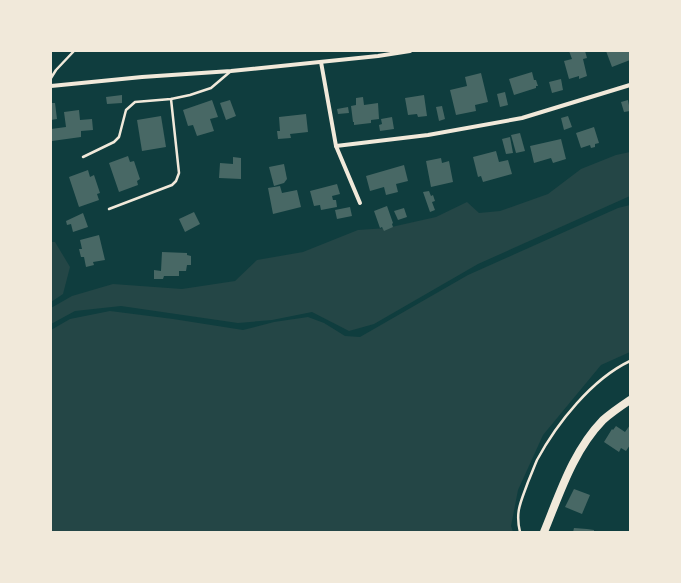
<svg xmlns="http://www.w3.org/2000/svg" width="681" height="583" viewBox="0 0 681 583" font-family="'Noto Serif',serif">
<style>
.green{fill:#244646}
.building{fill:#486865}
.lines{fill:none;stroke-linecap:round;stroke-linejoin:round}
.path{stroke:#f1e9da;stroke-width:2.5}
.service{stroke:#f1e9da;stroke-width:2.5}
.minor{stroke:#f1e9da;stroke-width:4}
.secondary{stroke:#f1e9da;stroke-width:8}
</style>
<rect width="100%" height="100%" fill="#0f3d3e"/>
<!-- green -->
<g class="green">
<polygon points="630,152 630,196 478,264 374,324 349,331 312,312 272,320 238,323 121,306 75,311 51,324 51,308 72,296 113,284 182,289 235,281 257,260 303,252 358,230 387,228 436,217 467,202 479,213 500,211 548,194 581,169 616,155"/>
<polygon points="630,205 630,352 601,365 543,435 518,490 511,526 513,532 51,532 51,330 70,319 110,311 173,319 243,330 274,322 308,317 324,323 345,336 360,337 468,275 618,208"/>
<polygon points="51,242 55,242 70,267 63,294 51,302"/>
</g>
<!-- building -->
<g class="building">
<polygon points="569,51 585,51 587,58 583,59 587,76 579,79 579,76 569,79 564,61 572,59"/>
<polygon points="606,51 630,51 630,60 612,67"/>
<polygon points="532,72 534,80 536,80 538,86 536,86 536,88 514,95 509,79"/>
<polygon points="481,73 488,102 475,105 476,111 456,115 450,90 467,86 465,77"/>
<polygon points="561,79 563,90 552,93 549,82"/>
<polygon points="505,92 508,105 500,107 497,94"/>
<polygon points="122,95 122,103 107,104 106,97"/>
<polygon points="424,95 427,116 418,117 417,114 408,115 405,98"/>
<polygon points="363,97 364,105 378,103 379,119 371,120 371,123 354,125 354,122 353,122 351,106 356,105 356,98"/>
<polygon points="212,100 218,117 210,119 214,131 197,136 193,125 188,126 183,110"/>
<polygon points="230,100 236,116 226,120 220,103"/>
<polygon points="628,100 630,111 624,112 621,102"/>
<polygon points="51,103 55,103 57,119 51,120"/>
<polygon points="442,106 445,119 439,121 436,107"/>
<polygon points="348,107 349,113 338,114 337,109"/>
<polygon points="79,110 80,120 92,119 93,130 81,131 81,137 52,141 51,129 66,127 64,112"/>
<polygon points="306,114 308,132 290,134 291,138 278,139 277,131 280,131 279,117"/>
<polygon points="161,116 166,147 142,151 137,120"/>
<polygon points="568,116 572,127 564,130 561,118"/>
<polygon points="392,117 394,129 380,131 379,125 382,124 381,119"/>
<polygon points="594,127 599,143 595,144 595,147 591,148 590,145 581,148 576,133"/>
<polygon points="520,133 525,151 516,153 511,135"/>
<polygon points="510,137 513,153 506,154 502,139"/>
<polygon points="561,139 566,159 553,163 551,158 534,163 530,146"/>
<polygon points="496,151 499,162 508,160 512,174 483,182 481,176 478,177 473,157"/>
<polygon points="128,156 130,162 134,161 140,179 137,181 138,185 119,192 109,163"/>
<polygon points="233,157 241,158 241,179 219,178 220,163 233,164"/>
<polygon points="441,158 442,163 449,161 453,182 431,187 426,161"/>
<polygon points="284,164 287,179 284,183 274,186 269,167"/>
<polygon points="404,165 408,181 396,184 398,192 386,195 384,187 370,191 366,176"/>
<polygon points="88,170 90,177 94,175 100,193 97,194 99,200 79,207 69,177"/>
<polygon points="337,184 340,194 332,196 333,200 336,200 337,207 321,210 320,205 314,206 310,191"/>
<polygon points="280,186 282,193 297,190 301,207 273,214 268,188"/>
<polygon points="429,191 431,196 433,195 435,201 432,202 435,210 430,212 423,192"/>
<polygon points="387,206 393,223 392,224 393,227 384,231 382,227 380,228 374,211"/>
<polygon points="350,207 352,216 337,219 335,210"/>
<polygon points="404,208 407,217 398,220 394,211"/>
<polygon points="194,212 200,224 185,232 179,219"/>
<polygon points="83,213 88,227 73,232 71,224 67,225 66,221"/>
<polygon points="99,235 105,260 93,262 94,265 86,267 84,257 81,257 79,249 82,249 80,240"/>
<polygon points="162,252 187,253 187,255 191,256 191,265 187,265 186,271 179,271 179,276 164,276 163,279 154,279 154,270 161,271"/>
<polygon points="630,425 630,445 626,451 621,448 619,452 604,442 612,429 613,430 616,426 625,432"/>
<polygon points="574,489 590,495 582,514 565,507"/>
<polygon points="574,528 587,529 594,530 594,532 573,532"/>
</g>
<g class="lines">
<!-- path -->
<path class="path" d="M520,532c-5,-21 1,-30 8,-50 3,-7 6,-15 9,-22 20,-37 55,-81 93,-99"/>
<!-- service -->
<g class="service">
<polyline points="51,78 56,70 74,51"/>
<polyline points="83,157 114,142 119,137 126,110 135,102 171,99 190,95 211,88 231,71"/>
<polyline points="109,209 172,185 176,181 179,173 171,99"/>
</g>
<!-- minor -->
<g class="minor">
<polyline points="321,62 336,146 360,203"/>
<polyline points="51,86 142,77 231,71 378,56 410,51"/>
<polyline points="336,146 428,135 522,118 630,85"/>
</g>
<!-- secondary -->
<path class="secondary" d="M544,532c16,-39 29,-81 59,-112 8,-7 18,-14 27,-20"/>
</g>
<!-- border -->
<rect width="681" height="583" fill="none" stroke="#f1e9da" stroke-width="104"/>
</svg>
